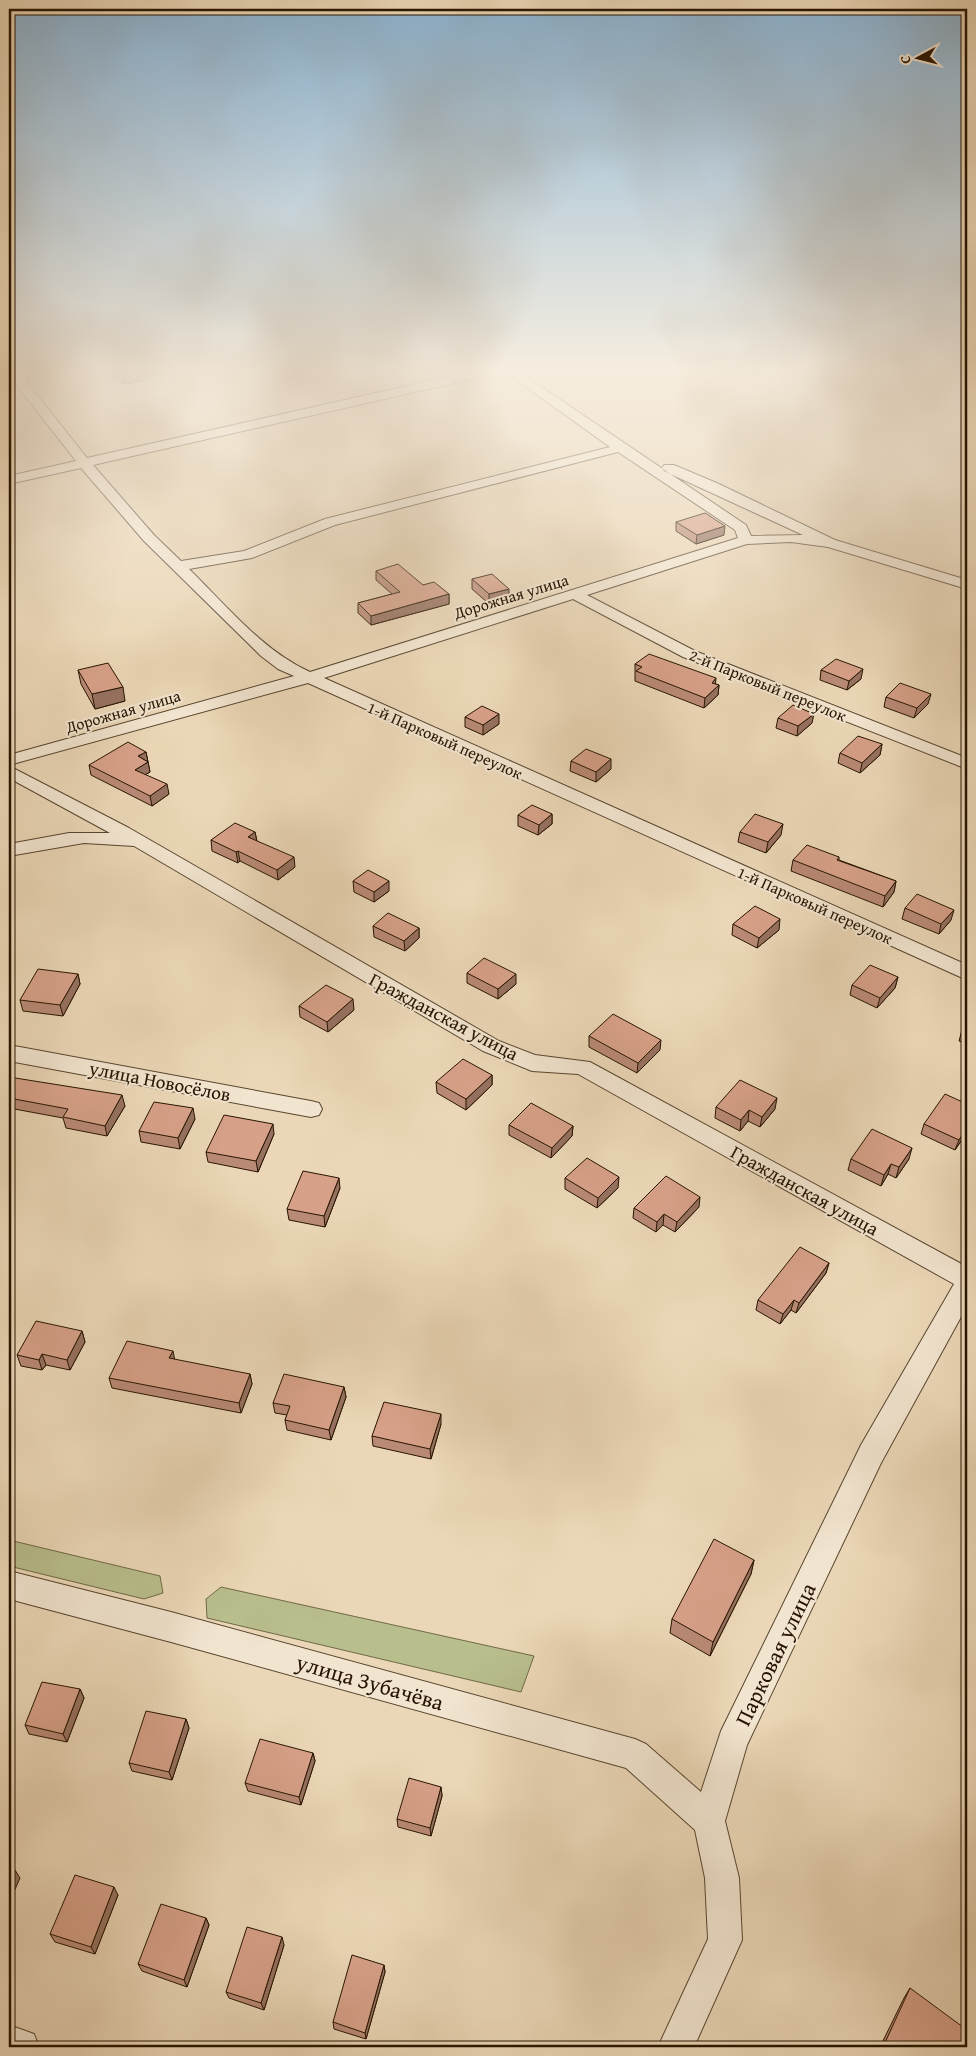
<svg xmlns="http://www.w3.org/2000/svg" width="976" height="2056" viewBox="0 0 976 2056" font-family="'Gentium Book Plus',serif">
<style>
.green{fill:#b9be8d;stroke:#706946}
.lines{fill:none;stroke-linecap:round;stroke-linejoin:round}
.minor-casing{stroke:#58452e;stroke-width:2}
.minor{fill:#f2e5d0;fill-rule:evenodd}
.wall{fill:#b98a76;stroke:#271400}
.shaded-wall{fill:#967160;stroke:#271400}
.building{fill:#d7a189;stroke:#271400}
.labels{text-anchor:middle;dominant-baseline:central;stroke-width:4;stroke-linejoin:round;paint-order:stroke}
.far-street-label{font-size:16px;fill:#271400;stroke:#f2e5d0}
.street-label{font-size:19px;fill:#271400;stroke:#f2e5d0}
.near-street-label{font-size:22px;fill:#271400;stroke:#f2e5d0}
</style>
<rect width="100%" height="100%" fill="#ebd7b7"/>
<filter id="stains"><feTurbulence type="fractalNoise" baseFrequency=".004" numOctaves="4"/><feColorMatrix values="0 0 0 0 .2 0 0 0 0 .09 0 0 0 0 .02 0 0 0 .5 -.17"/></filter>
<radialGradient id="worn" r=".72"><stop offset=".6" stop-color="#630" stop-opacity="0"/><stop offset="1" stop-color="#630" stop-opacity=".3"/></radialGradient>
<!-- green -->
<g class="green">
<polygon points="9,1540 160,1576 163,1593 144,1599 9,1566"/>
<polygon points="221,1587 534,1656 521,1692 207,1618 206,1599"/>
</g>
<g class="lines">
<defs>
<g id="minor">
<path d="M9,374h33l-17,6 62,78 373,-84h23l-6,4 -384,87 61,70 27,26 63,-10 81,-32 285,-72 -102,-73h14l224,151 5,11 52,-1 -139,-64 -2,-3 2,-3h10l45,19 116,56 132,40v9l-139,-42 -37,-5 -44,2 -160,51 108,56 272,107v11l-284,-112 -110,-58 -249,79 643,287v15l-659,-297 -299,82v-10l285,-79 -16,-7 -17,-13 -117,-115 -63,-73 -72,16v-8l67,-15 -62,-79 -5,2zM618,452l117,78 3,8 -428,134c-48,-22 -84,-67 -121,-103l63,-11 83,-33z"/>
<polygon points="9,766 129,828 499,1041 535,1055 590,1062 967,1267 967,1306 881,1463 747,1745 725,1821 739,1878 742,1940 694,2047 658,2047 708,1939 705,1878 695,1830 626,1768 171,1642 9,1599 9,1571 171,1612 635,1739 646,1744 701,1792 721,1731 861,1445 954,1284 578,1074 532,1071 483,1051 134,846 84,843 9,856 9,844 69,833 110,833 9,778"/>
<polygon points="9,1045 311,1101 319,1103 322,1109 319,1115 311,1117 9,1061"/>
<polygon points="9,2025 34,2034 39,2047 9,2047"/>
</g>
</defs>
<!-- minor casing -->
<use href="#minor" class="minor-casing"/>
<!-- minor -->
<use href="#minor" class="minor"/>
</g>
<!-- wall -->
<g class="wall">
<polygon points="111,374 145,374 146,380 124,384"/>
<polygon points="676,522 724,535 696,544 676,531"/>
<polygon points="376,571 423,585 449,594 449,604 371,625 358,613 358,603 392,594 376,580"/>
<polygon points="472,579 509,598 489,604 472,589"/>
<polygon points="635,664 719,685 718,695 704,708 635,681"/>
<polygon points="78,670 125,701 95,709 81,684"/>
<polygon points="821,670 861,679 847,690 820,680"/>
<polygon points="886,697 928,704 914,718 884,707"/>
<polygon points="465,717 499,724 483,735 465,727"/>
<polygon points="778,718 812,723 797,736 776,728"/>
<polygon points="882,744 880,755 860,773 838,763 840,753"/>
<polygon points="146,752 150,772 145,775 169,794 152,806 91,775 89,765"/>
<polygon points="571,761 611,769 596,782 570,771"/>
<polygon points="552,814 552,824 538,835 518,826 518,815"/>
<polygon points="255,832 257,841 295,867 278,880 240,861 238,863 212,851 211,840"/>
<polygon points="740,832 781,835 766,853 738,842"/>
<polygon points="839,857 839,860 896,881 894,892 883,907 791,871 793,860"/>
<polygon points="353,881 389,891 374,902 354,892"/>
<polygon points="905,908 951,920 939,934 902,919"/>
<polygon points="733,924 779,930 757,948 732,935"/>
<polygon points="373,926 419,928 419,938 405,951 374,937"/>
<polygon points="467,973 516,984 498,999 467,983"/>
<polygon points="78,974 80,984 63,1016 23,1011 20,1000"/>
<polygon points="898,977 895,988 877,1008 850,995 852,985"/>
<polygon points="299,1006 354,1010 328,1032 300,1017"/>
<polygon points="967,1023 967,1044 959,1041 962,1030"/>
<polygon points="589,1036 660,1050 637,1073 589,1047"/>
<polygon points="492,1075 492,1085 466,1110 437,1093 436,1082"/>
<polygon points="9,1077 125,1106 107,1136 66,1128 63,1118 9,1108"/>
<polygon points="967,1104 967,1132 955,1150 921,1134 924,1124"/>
<polygon points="716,1107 775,1109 760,1127 748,1121 740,1131 715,1118"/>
<polygon points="195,1119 180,1149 141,1142 139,1131"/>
<polygon points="509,1125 573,1126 572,1136 551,1158 509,1135"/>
<polygon points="274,1134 258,1172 208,1162 206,1152"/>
<polygon points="851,1159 909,1159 896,1178 888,1174 881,1186 848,1170"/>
<polygon points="565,1178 618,1188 597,1208 565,1189"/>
<polygon points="340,1188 325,1227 289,1220 287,1209"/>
<polygon points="699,1207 675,1232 663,1225 656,1232 633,1218 634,1208"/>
<polygon points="829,1263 826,1273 796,1313 791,1310 780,1324 756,1310 758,1300"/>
<polygon points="82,1331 85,1342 70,1370 46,1365 42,1370 21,1366 17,1355"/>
<polygon points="250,1374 252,1384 241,1413 112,1388 109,1378"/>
<polygon points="344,1387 346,1397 331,1440 287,1430 285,1420 287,1415 275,1413 273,1403"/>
<polygon points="441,1424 431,1459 373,1446 372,1436"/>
<polygon points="754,1560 751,1574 710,1656 670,1633 672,1619"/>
<polygon points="80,1689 84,1698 67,1742 29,1734 25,1725"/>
<polygon points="186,1719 189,1728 172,1780 132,1771 129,1763"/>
<polygon points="313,1753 315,1761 301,1805 248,1791 245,1783"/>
<polygon points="441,1787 442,1796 431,1836 398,1827 397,1819"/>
<polygon points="118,1895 95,1954 55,1942 50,1934"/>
<polygon points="206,1918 209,1925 187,1987 142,1971 138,1964"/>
<polygon points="284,1945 264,2010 229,1998 226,1992"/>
<polygon points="384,1965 385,1972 366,2039 334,2029 333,2022"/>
<polygon points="910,1988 967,2047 880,2047 904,1998"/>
</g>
<!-- shaded-wall -->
<g class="shaded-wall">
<polygon points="139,374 145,374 146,380 124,384 123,377"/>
<polygon points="725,526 724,535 696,544 697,535"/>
<polygon points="509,589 509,598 489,604 489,594"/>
<polygon points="449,594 449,604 371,625 371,616"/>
<polygon points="863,669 861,679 847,690 849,681"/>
<polygon points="716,678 715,688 712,683"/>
<polygon points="719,685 718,695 704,708 705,698"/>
<polygon points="123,687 125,701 95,709 92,694"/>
<polygon points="931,694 928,704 914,718 917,708"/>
<polygon points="499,714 499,724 483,735 483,725"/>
<polygon points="814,714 812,723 797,736 798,726"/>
<polygon points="882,744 880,755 860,773 862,763"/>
<polygon points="146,752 148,762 138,756"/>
<polygon points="611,759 611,769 596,782 596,772"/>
<polygon points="148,762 150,772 136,780 135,770"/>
<polygon points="167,784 169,794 152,806 150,796"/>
<polygon points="552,814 552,824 538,835 539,825"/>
<polygon points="783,824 781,835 766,853 768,842"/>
<polygon points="255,832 257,842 248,837"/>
<polygon points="238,851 240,861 238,863 236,852"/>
<polygon points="294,857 295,867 278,880 277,870"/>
<polygon points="389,881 389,891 374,902 374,892"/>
<polygon points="896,881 894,892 883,907 885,896"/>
<polygon points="954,910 951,920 939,934 941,924"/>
<polygon points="780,919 779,930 757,948 759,938"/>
<polygon points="419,928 419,938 405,951 404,941"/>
<polygon points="78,974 80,984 63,1016 60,1005"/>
<polygon points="516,974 516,984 498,999 498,989"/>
<polygon points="898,977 895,988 877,1008 880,998"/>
<polygon points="353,999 354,1010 328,1032 327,1022"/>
<polygon points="661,1040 660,1050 637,1073 638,1063"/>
<polygon points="492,1075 492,1085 466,1110 466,1099"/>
<polygon points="122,1095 125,1106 107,1136 105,1126"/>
<polygon points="777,1098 775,1109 760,1127 762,1117"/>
<polygon points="193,1108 195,1119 180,1149 178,1138"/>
<polygon points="749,1110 748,1121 740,1131 741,1120"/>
<polygon points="273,1124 274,1134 258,1172 256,1161"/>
<polygon points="573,1126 572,1136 551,1158 552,1148"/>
<polygon points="967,1127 967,1132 955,1150 959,1140"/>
<polygon points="912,1148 909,1159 896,1178 899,1167"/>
<polygon points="891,1164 888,1174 881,1186 884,1175"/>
<polygon points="619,1177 618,1188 597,1208 598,1198"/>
<polygon points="339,1178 340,1188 325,1227 324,1216"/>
<polygon points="700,1197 699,1207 675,1232 677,1222"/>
<polygon points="664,1214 663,1225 656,1232 657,1222"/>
<polygon points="829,1263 826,1273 796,1313 799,1303"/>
<polygon points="794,1300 791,1310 780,1324 783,1314"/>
<polygon points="82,1331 85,1342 70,1370 67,1360"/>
<polygon points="173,1351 175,1361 169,1358"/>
<polygon points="42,1354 46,1365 42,1370 39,1360"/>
<polygon points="250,1374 252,1384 241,1413 239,1403"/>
<polygon points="344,1387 346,1397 331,1440 329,1430"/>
<polygon points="441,1414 441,1424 431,1459 430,1449"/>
<polygon points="754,1560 751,1574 710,1656 713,1642"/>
<polygon points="80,1689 84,1698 67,1742 63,1734"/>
<polygon points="186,1719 189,1728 172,1780 169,1772"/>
<polygon points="313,1753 315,1761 301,1805 299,1797"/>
<polygon points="441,1787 442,1796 431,1836 430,1828"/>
<polygon points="15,1870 20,1878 9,1903 9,1884"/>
<polygon points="114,1887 118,1895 95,1954 91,1947"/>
<polygon points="206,1918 209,1925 187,1987 184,1980"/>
<polygon points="282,1937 284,1945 264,2010 261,2003"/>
<polygon points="384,1965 385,1972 366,2039 365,2033"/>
</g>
<!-- building -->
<g class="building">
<polygon points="119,374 139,374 123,377"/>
<polygon points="705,513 725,526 697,535 676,522"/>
<polygon points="398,564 423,585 434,582 449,594 371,616 358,603 400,592 376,571"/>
<polygon points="492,574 509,589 489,594 472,579"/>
<polygon points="649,654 716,678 712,683 719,685 705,698 636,671 642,667 635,664"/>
<polygon points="836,659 863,669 849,681 821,670"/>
<polygon points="108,663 123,687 92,694 78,670"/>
<polygon points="900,683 931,694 917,708 886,697"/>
<polygon points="793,705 814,714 798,726 778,718"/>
<polygon points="482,706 499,714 483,725 465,717"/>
<polygon points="858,736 882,744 862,763 840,753"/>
<polygon points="128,742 146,752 138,756 148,762 135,770 167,784 150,796 89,765"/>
<polygon points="586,749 611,759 596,772 571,761"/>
<polygon points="532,805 552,814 539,825 518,815"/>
<polygon points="755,814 783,824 768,842 740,832"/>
<polygon points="235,823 255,832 248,837 294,857 277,870 238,851 236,852 211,840"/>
<polygon points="807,845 839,857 837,860 896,881 885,896 793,860"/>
<polygon points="368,870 389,881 374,892 353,881"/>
<polygon points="917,894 954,910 941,924 905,908"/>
<polygon points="755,906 780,919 759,938 733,924"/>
<polygon points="388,913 419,928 404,941 373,926"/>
<polygon points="484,958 516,974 498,989 467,973"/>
<polygon points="870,965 898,977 880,998 852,985"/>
<polygon points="38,969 78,974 60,1005 20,1000"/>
<polygon points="326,985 353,999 327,1022 299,1006"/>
<polygon points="613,1014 661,1040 638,1063 589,1036"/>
<polygon points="967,1023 967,1032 962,1030"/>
<polygon points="463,1059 492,1075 466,1099 436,1082"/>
<polygon points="9,1077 122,1095 105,1126 63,1117 68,1109 9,1098"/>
<polygon points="740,1080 777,1098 762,1117 749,1110 741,1120 716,1107"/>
<polygon points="945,1094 967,1104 967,1127 959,1140 924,1124"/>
<polygon points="154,1102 193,1108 178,1138 139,1131"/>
<polygon points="531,1103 573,1126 552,1148 509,1125"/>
<polygon points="224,1115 273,1124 256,1161 206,1152"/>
<polygon points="872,1129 912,1148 899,1167 891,1164 884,1175 851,1159"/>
<polygon points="587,1158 619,1177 598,1198 565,1178"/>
<polygon points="303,1171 339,1178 324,1216 287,1209"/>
<polygon points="666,1176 700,1197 677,1222 664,1214 657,1222 634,1208"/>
<polygon points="800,1247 829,1263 799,1303 794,1300 783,1314 758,1300"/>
<polygon points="36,1321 82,1331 67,1360 42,1354 39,1360 17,1355"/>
<polygon points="127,1341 173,1351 169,1358 250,1374 239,1403 109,1378"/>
<polygon points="284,1374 344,1387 329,1430 285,1420 290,1406 273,1403"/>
<polygon points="384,1402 441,1414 430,1449 372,1436"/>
<polygon points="714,1539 754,1560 713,1642 672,1619"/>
<polygon points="42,1682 80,1689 63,1734 25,1725"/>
<polygon points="146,1711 186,1719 169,1772 129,1763"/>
<polygon points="260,1739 313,1753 299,1797 245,1783"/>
<polygon points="409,1778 441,1787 430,1828 397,1819"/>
<polygon points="9,1868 15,1870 9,1884"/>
<polygon points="75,1875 114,1887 91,1947 50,1934"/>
<polygon points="161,1904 206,1918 184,1980 138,1964"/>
<polygon points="247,1927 282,1937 261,2003 226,1992"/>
<polygon points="352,1955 384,1965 365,2033 333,2022"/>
<polygon points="910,1988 967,2030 967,2047 883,2047"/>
</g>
<!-- sky -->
<linearGradient id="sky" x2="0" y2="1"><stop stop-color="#8bb5d6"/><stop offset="0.56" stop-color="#f6eddf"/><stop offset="1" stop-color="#f6eddf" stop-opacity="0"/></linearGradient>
<rect width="976" height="662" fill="url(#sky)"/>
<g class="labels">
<!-- far-street labels -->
<g class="far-street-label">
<text transform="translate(511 596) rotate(-17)">Дорожная улица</text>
<text transform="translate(768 685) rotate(22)">2-й Парковый переулок</text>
<text transform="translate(123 711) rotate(-16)">Дорожная улица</text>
<text transform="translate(445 740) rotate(24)">1-й Парковый переулок</text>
<text transform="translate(815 905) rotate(24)">1-й Парковый переулок</text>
</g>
<!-- street labels -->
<g class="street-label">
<text transform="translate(444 1016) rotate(28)">Гражданская улица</text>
<text transform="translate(160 1081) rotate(11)">улица Новосёлов</text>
<text transform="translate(805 1190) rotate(29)">Гражданская улица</text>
</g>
<!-- near-street labels -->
<g class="near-street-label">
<text transform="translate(775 1654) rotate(-64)">Парковая улица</text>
<text transform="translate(370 1682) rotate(16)">улица Зубачёва</text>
</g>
</g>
<!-- margin -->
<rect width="976" height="2056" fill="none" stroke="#ebd7b7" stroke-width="30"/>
<rect x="10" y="10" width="956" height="2036" fill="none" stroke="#271400" stroke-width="2.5"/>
<rect x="15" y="15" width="946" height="2026" fill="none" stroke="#271400"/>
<!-- north arrow -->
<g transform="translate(918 58) rotate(263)" stroke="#f2e5d0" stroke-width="4" paint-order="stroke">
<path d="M0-4L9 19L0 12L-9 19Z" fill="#271400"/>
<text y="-8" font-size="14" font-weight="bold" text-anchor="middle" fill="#271400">С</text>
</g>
<rect width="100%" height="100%" filter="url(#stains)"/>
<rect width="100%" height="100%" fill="url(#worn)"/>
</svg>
